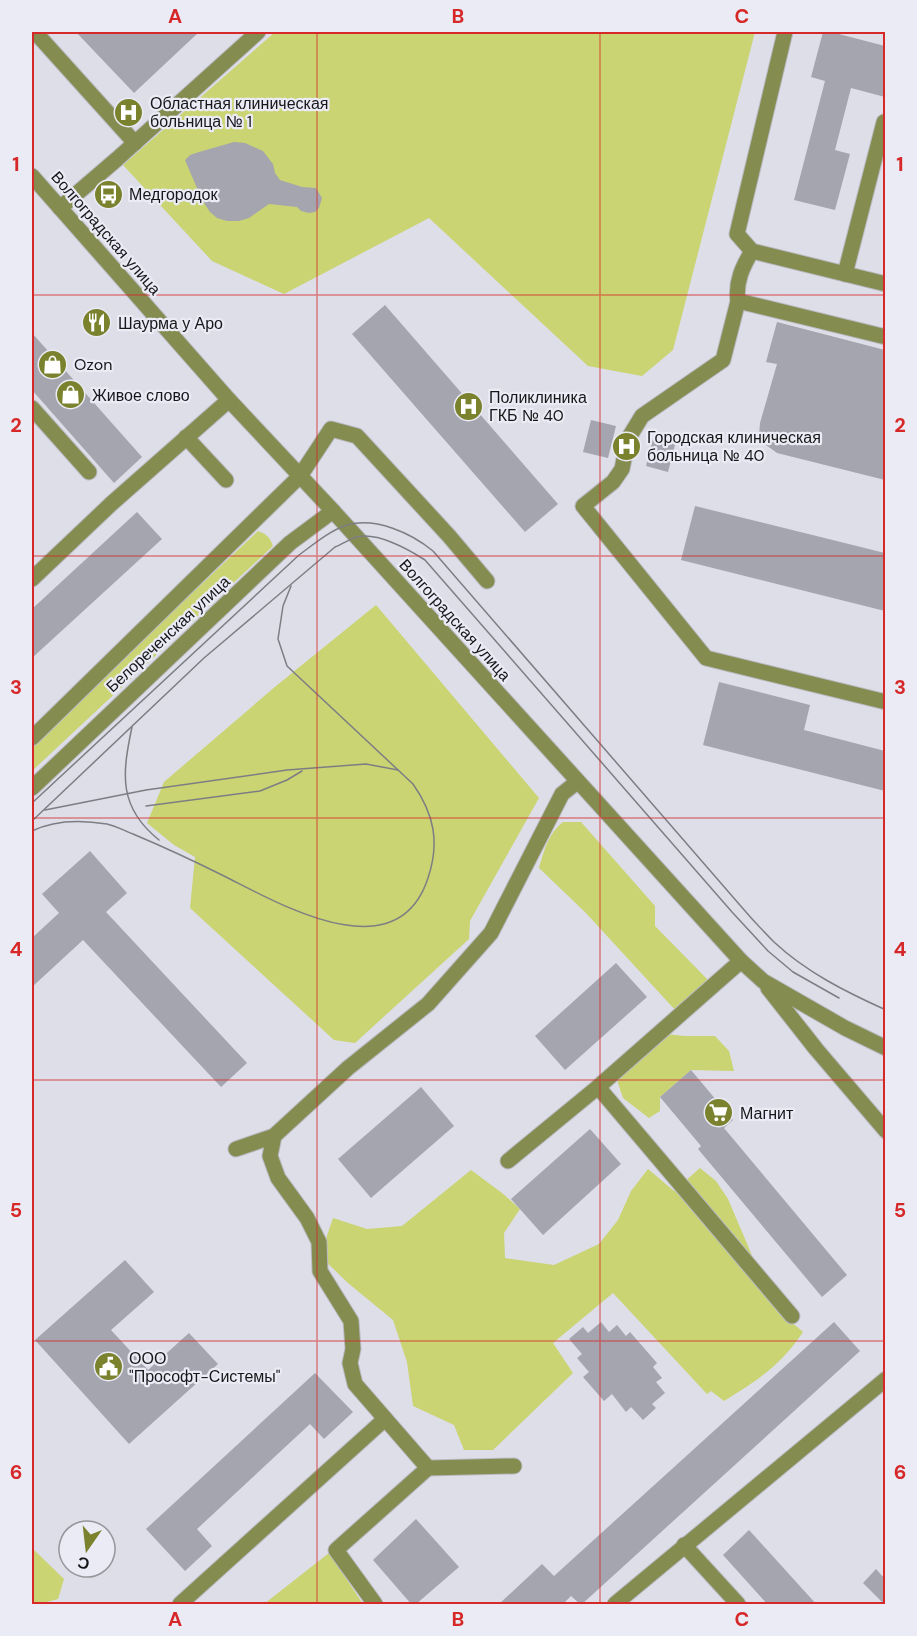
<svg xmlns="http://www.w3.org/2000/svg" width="917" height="1636" viewBox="0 0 917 1636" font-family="'DM Sans',sans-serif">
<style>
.green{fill:#cad472}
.building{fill:#a4a5ae}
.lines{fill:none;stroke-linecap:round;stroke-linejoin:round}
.minor-casing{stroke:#b9bac2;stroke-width:17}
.minor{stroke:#858c4f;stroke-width:15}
.tram{stroke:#7d7e84;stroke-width:1.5}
.grid{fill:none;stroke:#d62828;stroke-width:1.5;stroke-opacity:0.55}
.labels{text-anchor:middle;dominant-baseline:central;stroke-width:4.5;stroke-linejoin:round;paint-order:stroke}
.poi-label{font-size:16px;fill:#17171a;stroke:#eaebf5;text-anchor:start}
.street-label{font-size:16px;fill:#17171a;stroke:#eaebf5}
.neatline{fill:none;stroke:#d62828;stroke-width:2}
.grid-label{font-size:20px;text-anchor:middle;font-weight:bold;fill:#d62828}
</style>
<rect width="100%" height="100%" fill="#dddee7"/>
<!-- green -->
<g class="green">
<polygon points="275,32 755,32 673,350 642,376 588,366 429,218 284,294 212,261 123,165"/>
<path d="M258,531c8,3 12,6 15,15l-241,225v-28z"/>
<polygon points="376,605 539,798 470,921 469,939 355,1043 334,1040 190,908 195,857 174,845 147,823 164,782 276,686"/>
<path d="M563,822h18l74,84v20l53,54 -31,32 -92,-100 -46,-44c5,-17 9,-34 24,-46z"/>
<polygon points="666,1034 685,1036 715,1036 729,1051 734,1071 691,1070 660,1097 660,1111 649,1118 623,1098 617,1080"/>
<path d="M700,1168l16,13 12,18 46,108 29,25c-23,34 -45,48 -79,69l-13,-10 -4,3 -94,-101 -60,50 20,30 -80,77h-29l-10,-25 -41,-19 -6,-44 -14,-42 -45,-37 -28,-27 13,-38 34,11 35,-3 69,-56 31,23 18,16 -16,24 1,25 49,7 45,-21 19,-24 13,-29 17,-22 26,22z"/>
<polygon points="32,1548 64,1579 58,1599 40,1604 32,1603"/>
<polygon points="329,1553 363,1604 264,1604"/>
</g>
<!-- building -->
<g class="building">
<polygon points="76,32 199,32 134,93"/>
<polygon points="823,32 831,32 885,46 885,97 851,88 835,150 850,154 835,210 794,200 825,81 811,77"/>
<polygon points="234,142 245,143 263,151 273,164 275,173 280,180 302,187 316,188 322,198 319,208 315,212 309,213 301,211 297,207 269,204 249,218 239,221 227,221 217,218 210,212 202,200 185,160 190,155 199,152"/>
<polygon points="385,305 558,504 525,532 352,334"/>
<polygon points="777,322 885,350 885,480 777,453 766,445 759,435 760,423 777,364 766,362"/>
<polygon points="32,333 142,457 114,483 32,390"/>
<polygon points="591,420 616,426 608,458 583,452"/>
<polygon points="654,435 676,441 668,472 646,466"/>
<polygon points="695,506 885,553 885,611 681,560"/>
<polygon points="137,512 162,539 32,658 32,609"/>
<polygon points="719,682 810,705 804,730 885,751 885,791 703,745"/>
<polygon points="90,851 127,893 106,912 247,1063 221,1087 83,940 32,987 32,938 59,913 42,894"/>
<polygon points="616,963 647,997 565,1070 535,1036"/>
<polygon points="691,1070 733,1120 724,1128 847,1275 822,1297 698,1149 701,1146 660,1097"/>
<polygon points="421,1087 454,1126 371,1198 338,1159"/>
<polygon points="590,1129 621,1164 543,1235 511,1199"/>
<polygon points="125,1260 154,1292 111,1330 148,1370 189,1333 218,1364 129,1444 35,1340"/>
<polygon points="601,1322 609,1332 617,1325 626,1336 630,1332 657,1363 653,1367 662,1378 656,1382 665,1393 652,1404 656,1408 643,1420 631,1407 626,1412 612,1394 604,1401 583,1377 589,1372 577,1358 582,1354 569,1339 583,1327 588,1333"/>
<polygon points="834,1322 860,1351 581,1605 571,1596 562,1605 498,1605 542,1564 554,1576"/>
<polygon points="315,1373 353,1412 324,1439 310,1424 197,1529 212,1546 185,1571 146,1529"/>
<polygon points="416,1519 459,1567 415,1605 412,1605 373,1560"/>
<polygon points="749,1530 817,1605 768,1605 723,1555"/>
<polygon points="876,1569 885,1579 885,1605 863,1583"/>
</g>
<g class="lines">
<defs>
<g id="minor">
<polyline points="35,32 135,143"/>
<polyline points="785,32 737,234 752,251 886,284"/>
<polyline points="32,176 229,400 333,511 741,961 763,981 845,1028 886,1048"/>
<polyline points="60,208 117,159 258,32"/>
<path d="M752,251c-9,15 -17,31 -14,50l148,36"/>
<polyline points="845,274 884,122"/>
<polyline points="738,301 723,360 642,416 628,439 622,469 613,482 583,506 706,658 886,702"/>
<polyline points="32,408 89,472"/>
<polyline points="186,437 226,480"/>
<polyline points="32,579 111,504 229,400"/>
<polyline points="32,738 300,476 331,429 357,436 449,536 487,581"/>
<polyline points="32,788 290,543 333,511"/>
<polyline points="768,988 816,1049 886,1131"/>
<polyline points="598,1087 792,1316"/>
<polyline points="274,1136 270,1156 278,1178 307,1218 319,1242 320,1271 351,1321 353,1349 350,1363 355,1384 428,1468 336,1550 375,1604"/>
<polyline points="236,1149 274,1136 348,1068 428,1004 491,933 562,794 577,782"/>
<polyline points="508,1161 598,1087 741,961"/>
<polyline points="428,1468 514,1466"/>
<polyline points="684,1545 738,1604"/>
<polyline points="180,1604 385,1419"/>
<polyline points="615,1604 886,1379"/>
</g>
</defs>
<!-- minor casing -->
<use href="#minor" class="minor-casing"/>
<!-- minor -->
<use href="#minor" class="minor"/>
<!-- tram -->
<g class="tram">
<path d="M132,727c-10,47 -14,80 27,113"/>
<path d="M32,803l267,-248c15,-11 30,-24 48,-30 29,-8 64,8 86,26l306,353c11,13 23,26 35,38 32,30 72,50 112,68"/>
<polyline points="146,806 260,791 287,780 302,771"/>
<polyline points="45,810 146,790 287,770 366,764 398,770"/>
<path d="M32,821l172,-163 131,-111c7,-3 15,-8 22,-10 20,-5 51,12 68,23l307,352 36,39 25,21 46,26"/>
<path d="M32,831c22,-11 51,-11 75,-7 9,2 18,7 26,10 31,13 61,27 91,42 56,28 173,97 204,2 12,-36 6,-64 -15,-94l-126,-118 -9,-27 5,-33 8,-20"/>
</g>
</g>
<!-- grid -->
<path class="grid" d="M317,32v1572M600,32v1572M32,295h854M32,556h854M32,818h854M32,1080h854M32,1341h854"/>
<!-- icons -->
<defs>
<symbol id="hospital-disc" viewBox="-11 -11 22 22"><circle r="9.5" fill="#7b822e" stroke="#eaebf5"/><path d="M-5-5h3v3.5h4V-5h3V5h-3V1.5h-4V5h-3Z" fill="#fff"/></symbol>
<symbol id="bus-disc" viewBox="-11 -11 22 22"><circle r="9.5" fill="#7b822e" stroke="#eaebf5"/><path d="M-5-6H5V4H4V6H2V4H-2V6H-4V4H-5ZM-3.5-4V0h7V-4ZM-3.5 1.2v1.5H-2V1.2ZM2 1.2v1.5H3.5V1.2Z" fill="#fff"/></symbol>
<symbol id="restaurant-disc" viewBox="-11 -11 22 22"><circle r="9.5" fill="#7b822e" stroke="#eaebf5"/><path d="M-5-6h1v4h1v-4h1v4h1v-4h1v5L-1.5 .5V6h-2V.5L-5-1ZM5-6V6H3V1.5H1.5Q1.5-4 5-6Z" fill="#fff"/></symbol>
<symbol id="shop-disc" viewBox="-11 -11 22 22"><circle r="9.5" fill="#7b822e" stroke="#eaebf5"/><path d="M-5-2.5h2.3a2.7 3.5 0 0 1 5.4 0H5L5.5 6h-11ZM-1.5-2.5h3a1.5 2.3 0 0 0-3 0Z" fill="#fff"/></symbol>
<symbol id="supermarket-disc" viewBox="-11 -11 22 22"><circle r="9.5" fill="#7b822e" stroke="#eaebf5"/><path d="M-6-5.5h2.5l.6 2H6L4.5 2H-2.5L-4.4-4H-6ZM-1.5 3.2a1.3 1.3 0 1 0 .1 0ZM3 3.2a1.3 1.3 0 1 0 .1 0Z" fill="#fff"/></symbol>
<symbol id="civic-disc" viewBox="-11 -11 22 22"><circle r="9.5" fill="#7b822e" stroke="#eaebf5"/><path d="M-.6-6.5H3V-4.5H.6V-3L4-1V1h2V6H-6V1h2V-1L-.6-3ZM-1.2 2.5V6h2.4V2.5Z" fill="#fff"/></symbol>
</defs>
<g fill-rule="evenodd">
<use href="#hospital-disc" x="112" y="96" width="33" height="33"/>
<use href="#bus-disc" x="92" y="178" width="33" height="33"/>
<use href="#restaurant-disc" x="80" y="306" width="33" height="33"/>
<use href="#shop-disc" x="36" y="348" width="33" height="33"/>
<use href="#shop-disc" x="54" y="378" width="33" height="33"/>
<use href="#hospital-disc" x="452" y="390" width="33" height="33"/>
<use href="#hospital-disc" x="610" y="430" width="33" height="33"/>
<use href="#supermarket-disc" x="702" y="1096" width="33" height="33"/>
<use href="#civic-disc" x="92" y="1350" width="33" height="33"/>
</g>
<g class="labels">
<!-- poi labels -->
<g class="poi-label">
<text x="150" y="103">Областная клиническая<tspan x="150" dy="18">больница № 1</tspan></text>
<text x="129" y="194">Медгородок</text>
<text x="118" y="323">Шаурма у Аро</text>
<text x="74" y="364">Ozon</text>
<text x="92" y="395">Живое слово</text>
<text x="489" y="397">Поликлиника<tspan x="489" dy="18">ГКБ № 40</tspan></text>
<text x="647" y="437">Городская клиническая<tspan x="647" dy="18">больница № 40</tspan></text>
<text x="740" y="1113">Магнит</text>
<text x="129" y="1358">ООО<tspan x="129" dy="18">"Прософт-Системы"</tspan></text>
</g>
<!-- street labels -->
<g class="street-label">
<text transform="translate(106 233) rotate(49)">Волгоградская улица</text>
<text transform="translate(455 620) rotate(48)">Волгоградская улица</text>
<text transform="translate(168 634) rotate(-43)">Белореченская улица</text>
</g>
</g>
<!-- border -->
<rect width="917" height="1636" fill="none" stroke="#eaebf5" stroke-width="66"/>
<!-- north arrow -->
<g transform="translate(87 1549) rotate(194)"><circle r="28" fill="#eaebf5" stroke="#96969d" stroke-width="1.5"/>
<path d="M0-4.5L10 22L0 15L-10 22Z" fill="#7b822e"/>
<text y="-9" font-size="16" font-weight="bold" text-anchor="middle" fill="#17171a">С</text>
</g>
<rect x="33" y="33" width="851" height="1570" class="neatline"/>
<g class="grid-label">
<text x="175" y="23">A</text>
<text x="458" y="23">B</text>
<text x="742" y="23">C</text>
<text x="16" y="171">1</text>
<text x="900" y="171">1</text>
<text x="16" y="432">2</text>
<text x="900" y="432">2</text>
<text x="16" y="694">3</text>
<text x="900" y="694">3</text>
<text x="16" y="956">4</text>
<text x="900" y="956">4</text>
<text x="16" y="1217">5</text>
<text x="900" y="1217">5</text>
<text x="16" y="1479">6</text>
<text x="900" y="1479">6</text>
<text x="175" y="1626">A</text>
<text x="458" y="1626">B</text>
<text x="742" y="1626">C</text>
</g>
</svg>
